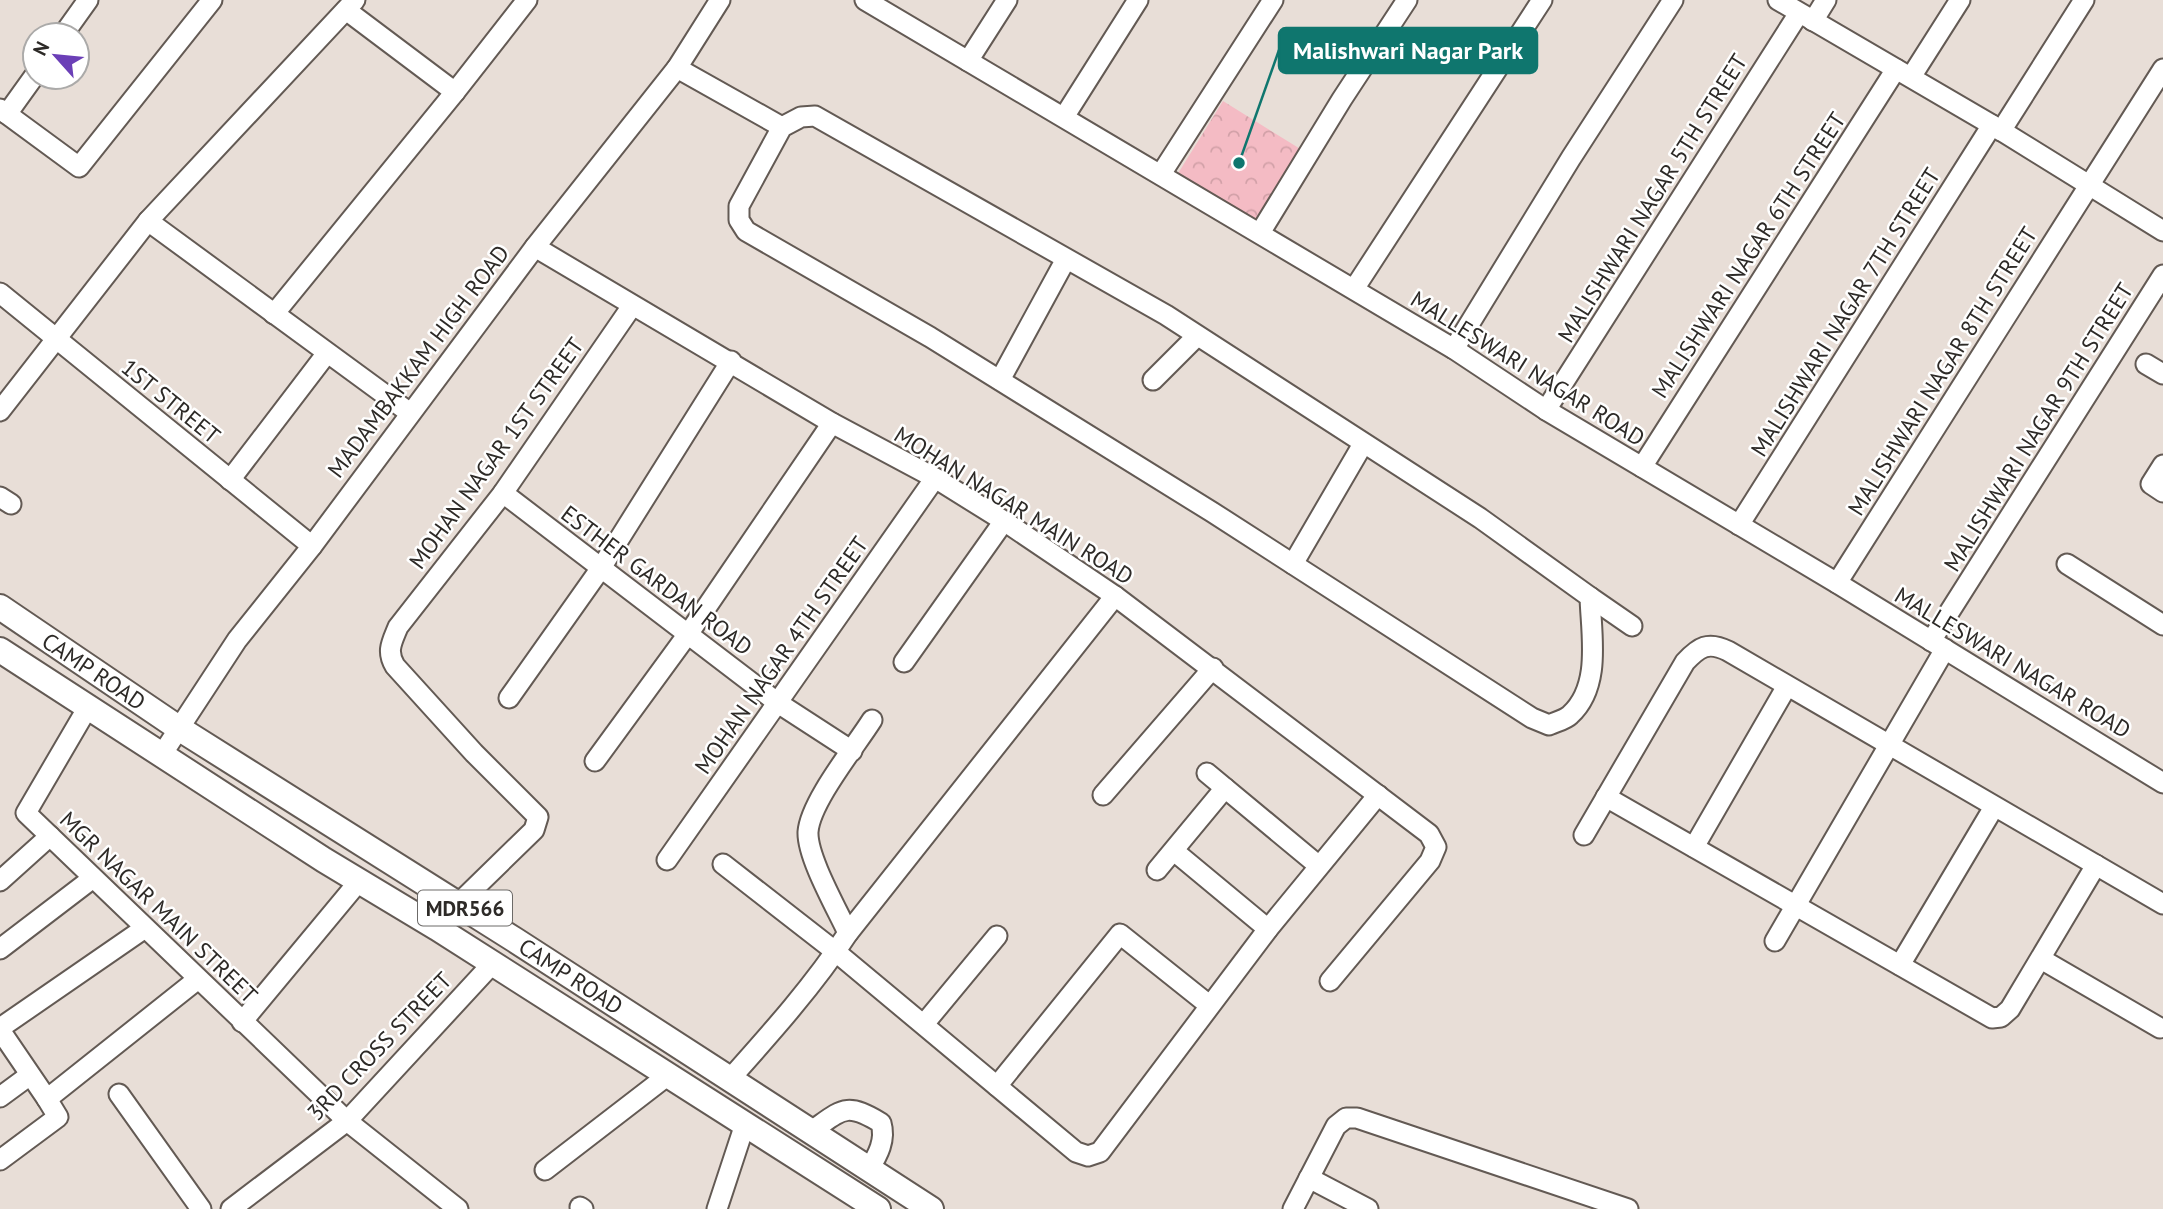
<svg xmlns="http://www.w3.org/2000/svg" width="2163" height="1209" viewBox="0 0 2163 1209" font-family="'PT Sans',sans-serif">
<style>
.park{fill:url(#park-crowns)}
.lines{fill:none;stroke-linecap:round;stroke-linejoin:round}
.minor-casing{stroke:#635a54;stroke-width:23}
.major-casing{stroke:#635a54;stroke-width:28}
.minor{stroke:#fff;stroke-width:19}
.major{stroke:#fff;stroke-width:24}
.labels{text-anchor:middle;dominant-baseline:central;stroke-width:5;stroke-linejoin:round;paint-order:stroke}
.shield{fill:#fff;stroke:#6c6a68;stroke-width:2}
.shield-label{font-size:21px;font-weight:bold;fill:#2d2a27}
.street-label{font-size:23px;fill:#2d2a27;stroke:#fff}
.leader{fill:none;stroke:#0f766e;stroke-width:2.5}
.callout-dot{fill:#0f766e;stroke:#fff;stroke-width:2.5}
.callout{fill:#0f766e;stroke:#0f766e;stroke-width:2.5}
.callout-label{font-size:24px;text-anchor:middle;font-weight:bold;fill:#fff}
</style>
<defs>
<pattern id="park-crowns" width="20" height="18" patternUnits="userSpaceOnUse" patternTransform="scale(1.75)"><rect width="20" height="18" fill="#f4bbc4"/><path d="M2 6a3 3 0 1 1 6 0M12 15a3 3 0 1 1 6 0" fill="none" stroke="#d2a1a8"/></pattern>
</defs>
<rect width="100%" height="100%" fill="#e8ded7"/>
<!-- park -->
<polygon class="park" points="1223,101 1302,150 1253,229 1177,175"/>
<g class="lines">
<defs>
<g id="minor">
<polyline points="865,0 1454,349 1546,410 1837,583 2163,783"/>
<polyline points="1778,0 1992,125 2163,231"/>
<polyline points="346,10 455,92"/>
<polyline points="1813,21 1826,0"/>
<polyline points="63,35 88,0"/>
<polyline points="968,61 1007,0"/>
<path d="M677,68l105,59 -43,79v14l7,11 184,106 282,175 320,206 17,7c6,-3 16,-5 21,-10 32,-29 21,-81 20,-118l-110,-79 -314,-203 -351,-199 -14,1 -19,10"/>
<polyline points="1911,77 1960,0"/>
<polyline points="0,109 79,167 212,0"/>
<polyline points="7,114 35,75"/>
<polyline points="1064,117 1138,0"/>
<polyline points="2001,131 2084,0"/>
<polyline points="1161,174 1273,0"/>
<polyline points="148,221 355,0"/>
<polyline points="1260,233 1342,99 1407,0"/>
<polyline points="535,247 832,423 935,478 1004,521 1115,596 1429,834 1436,847 1430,861 1330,981"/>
<polyline points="1354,289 1542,0"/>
<polyline points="0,293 312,546"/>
<polyline points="274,314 455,92 527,0"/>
<polyline points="1454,349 1571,158 1673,0"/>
<polyline points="2146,364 2163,374"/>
<polyline points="1000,380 1066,259"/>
<polyline points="1153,380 1197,336"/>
<polyline points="1546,410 1799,13"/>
<polyline points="0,411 148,221 410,413"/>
<polyline points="2163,465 2151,484 2163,492"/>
<polyline points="1642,467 1896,69"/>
<polyline points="230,480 327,353"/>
<polyline points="503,493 778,703 852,751"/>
<polyline points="0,497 11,504"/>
<polyline points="1739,525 1992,125"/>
<polyline points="1293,564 1363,444"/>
<polyline points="2067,564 2163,625"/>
<polyline points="1837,583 2163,69"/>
<polyline points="1590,597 1632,626"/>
<polyline points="1931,641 2163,275"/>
<polyline points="904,662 1004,521"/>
<polyline points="509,698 601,568 731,361"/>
<polyline points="88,707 26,813 347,1121 458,1209"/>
<polyline points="161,756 237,640 312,546 535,247 677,68 720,0"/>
<polyline points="595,761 693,627 832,423"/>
<polyline points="1207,773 1319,866"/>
<polyline points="1103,795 1213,668"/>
<polyline points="1606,797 1992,1018 2001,1017 2010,1009 2096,865"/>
<path d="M1584,835l101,-173c14,-15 23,-21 43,-11l435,253"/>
<polyline points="1694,847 1787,686"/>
<polyline points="1174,851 1268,929"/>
<polyline points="667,860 935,478"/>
<polyline points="723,864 836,952 1076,1152 1088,1156 1100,1152 1268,929 1378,795"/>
<polyline points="1157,870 1225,788"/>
<polyline points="0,881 50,836"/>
<path d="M458,904l76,-74 4,-13 -64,-64 -79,-87c-9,-15 -3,-24 3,-39l105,-134 129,-187"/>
<path d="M848,933c-11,-24 -41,-76 -40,-101 2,-30 47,-85 64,-112"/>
<polyline points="1775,941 1945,649"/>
<polyline points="0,949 93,878"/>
<polyline points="2041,959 2160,1028"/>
<polyline points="1900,965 1994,807"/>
<polyline points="242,1022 360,880"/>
<polyline points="924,1024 997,936"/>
<polyline points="0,1028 145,928"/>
<polyline points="0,1030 47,1099"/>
<path d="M729,1080c42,-47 85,-95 119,-147l267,-337"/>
<polyline points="997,1086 1120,934 1209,1005"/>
<polyline points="119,1094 201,1209"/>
<polyline points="0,1097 30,1075"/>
<path d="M810,1132c32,-22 35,-31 71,-9 5,17 -3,32 -12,46"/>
<polyline points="0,1160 58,1117 47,1099 198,979"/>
<polyline points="545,1170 667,1076"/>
<polyline points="1309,1178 1368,1209"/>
<polyline points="580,1207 583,1209"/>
<polyline points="231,1209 347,1121 492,964"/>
<polyline points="717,1209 745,1124"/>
<polyline points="1293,1209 1336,1126 1346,1118 1357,1118 1628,1209"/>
</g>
<g id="major">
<polyline points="0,607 180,729 515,940 931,1209"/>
<polyline points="0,650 324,860 437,928 878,1209"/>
</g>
</defs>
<!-- minor casing -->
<use href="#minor" class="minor-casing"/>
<!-- major casing -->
<use href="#major" class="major-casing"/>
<!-- minor -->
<use href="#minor" class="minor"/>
<!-- major -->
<use href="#major" class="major"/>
</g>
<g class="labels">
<!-- shield labels -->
<rect class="shield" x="418" y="890.5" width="94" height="35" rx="5"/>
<g class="shield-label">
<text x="465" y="908">MDR566</text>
</g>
<!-- street labels -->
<g class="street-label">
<text transform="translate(1652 198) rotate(-58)">MALISHWARI NAGAR 5TH STREET</text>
<text transform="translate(1748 255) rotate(-57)">MALISHWARI NAGAR 6TH STREET</text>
<text transform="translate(1845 312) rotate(-58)">MALISHWARI NAGAR 7TH STREET</text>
<text transform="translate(418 361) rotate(-53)">MADAMBAKKAM HIGH ROAD</text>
<text transform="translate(1528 368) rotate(32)">MALLESWARI NAGAR ROAD</text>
<text transform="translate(1942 371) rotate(-58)">MALISHWARI NAGAR 8TH STREET</text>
<text transform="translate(171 401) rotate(39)">1ST STREET</text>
<text transform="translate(2038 427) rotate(-58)">MALISHWARI NAGAR 9TH STREET</text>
<text transform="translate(496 453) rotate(-54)">MOHAN NAGAR 1ST STREET</text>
<text transform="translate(1014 505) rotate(32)">MOHAN NAGAR MAIN ROAD</text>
<text transform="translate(657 580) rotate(37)">ESTHER GARDAN ROAD</text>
<text transform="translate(781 655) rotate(-55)">MOHAN NAGAR 4TH STREET</text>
<text transform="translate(2013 662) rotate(31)">MALLESWARI NAGAR ROAD</text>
<text transform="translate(94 671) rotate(34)">CAMP ROAD</text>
<text transform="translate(159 907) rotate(44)">MGR NAGAR MAIN STREET</text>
<text transform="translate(571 976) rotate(33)">CAMP ROAD</text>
<text transform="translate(379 1046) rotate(-46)">3RD CROSS STREET</text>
</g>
</g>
<!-- callouts -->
<path class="leader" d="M1239 163L1279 50"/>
<circle class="callout-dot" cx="1239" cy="163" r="7"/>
<rect class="callout" x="1279" y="28" width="258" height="45" rx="7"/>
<g class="callout-label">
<text x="1408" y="59">Malishwari Nagar Park</text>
</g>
<!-- north arrow -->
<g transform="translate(56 56) rotate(297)"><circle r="33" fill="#ffffff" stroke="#abaaa9" stroke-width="2"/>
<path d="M0-5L12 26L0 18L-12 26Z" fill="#6b3fb7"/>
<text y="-10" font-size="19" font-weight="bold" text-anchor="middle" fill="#2d2a27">N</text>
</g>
</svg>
